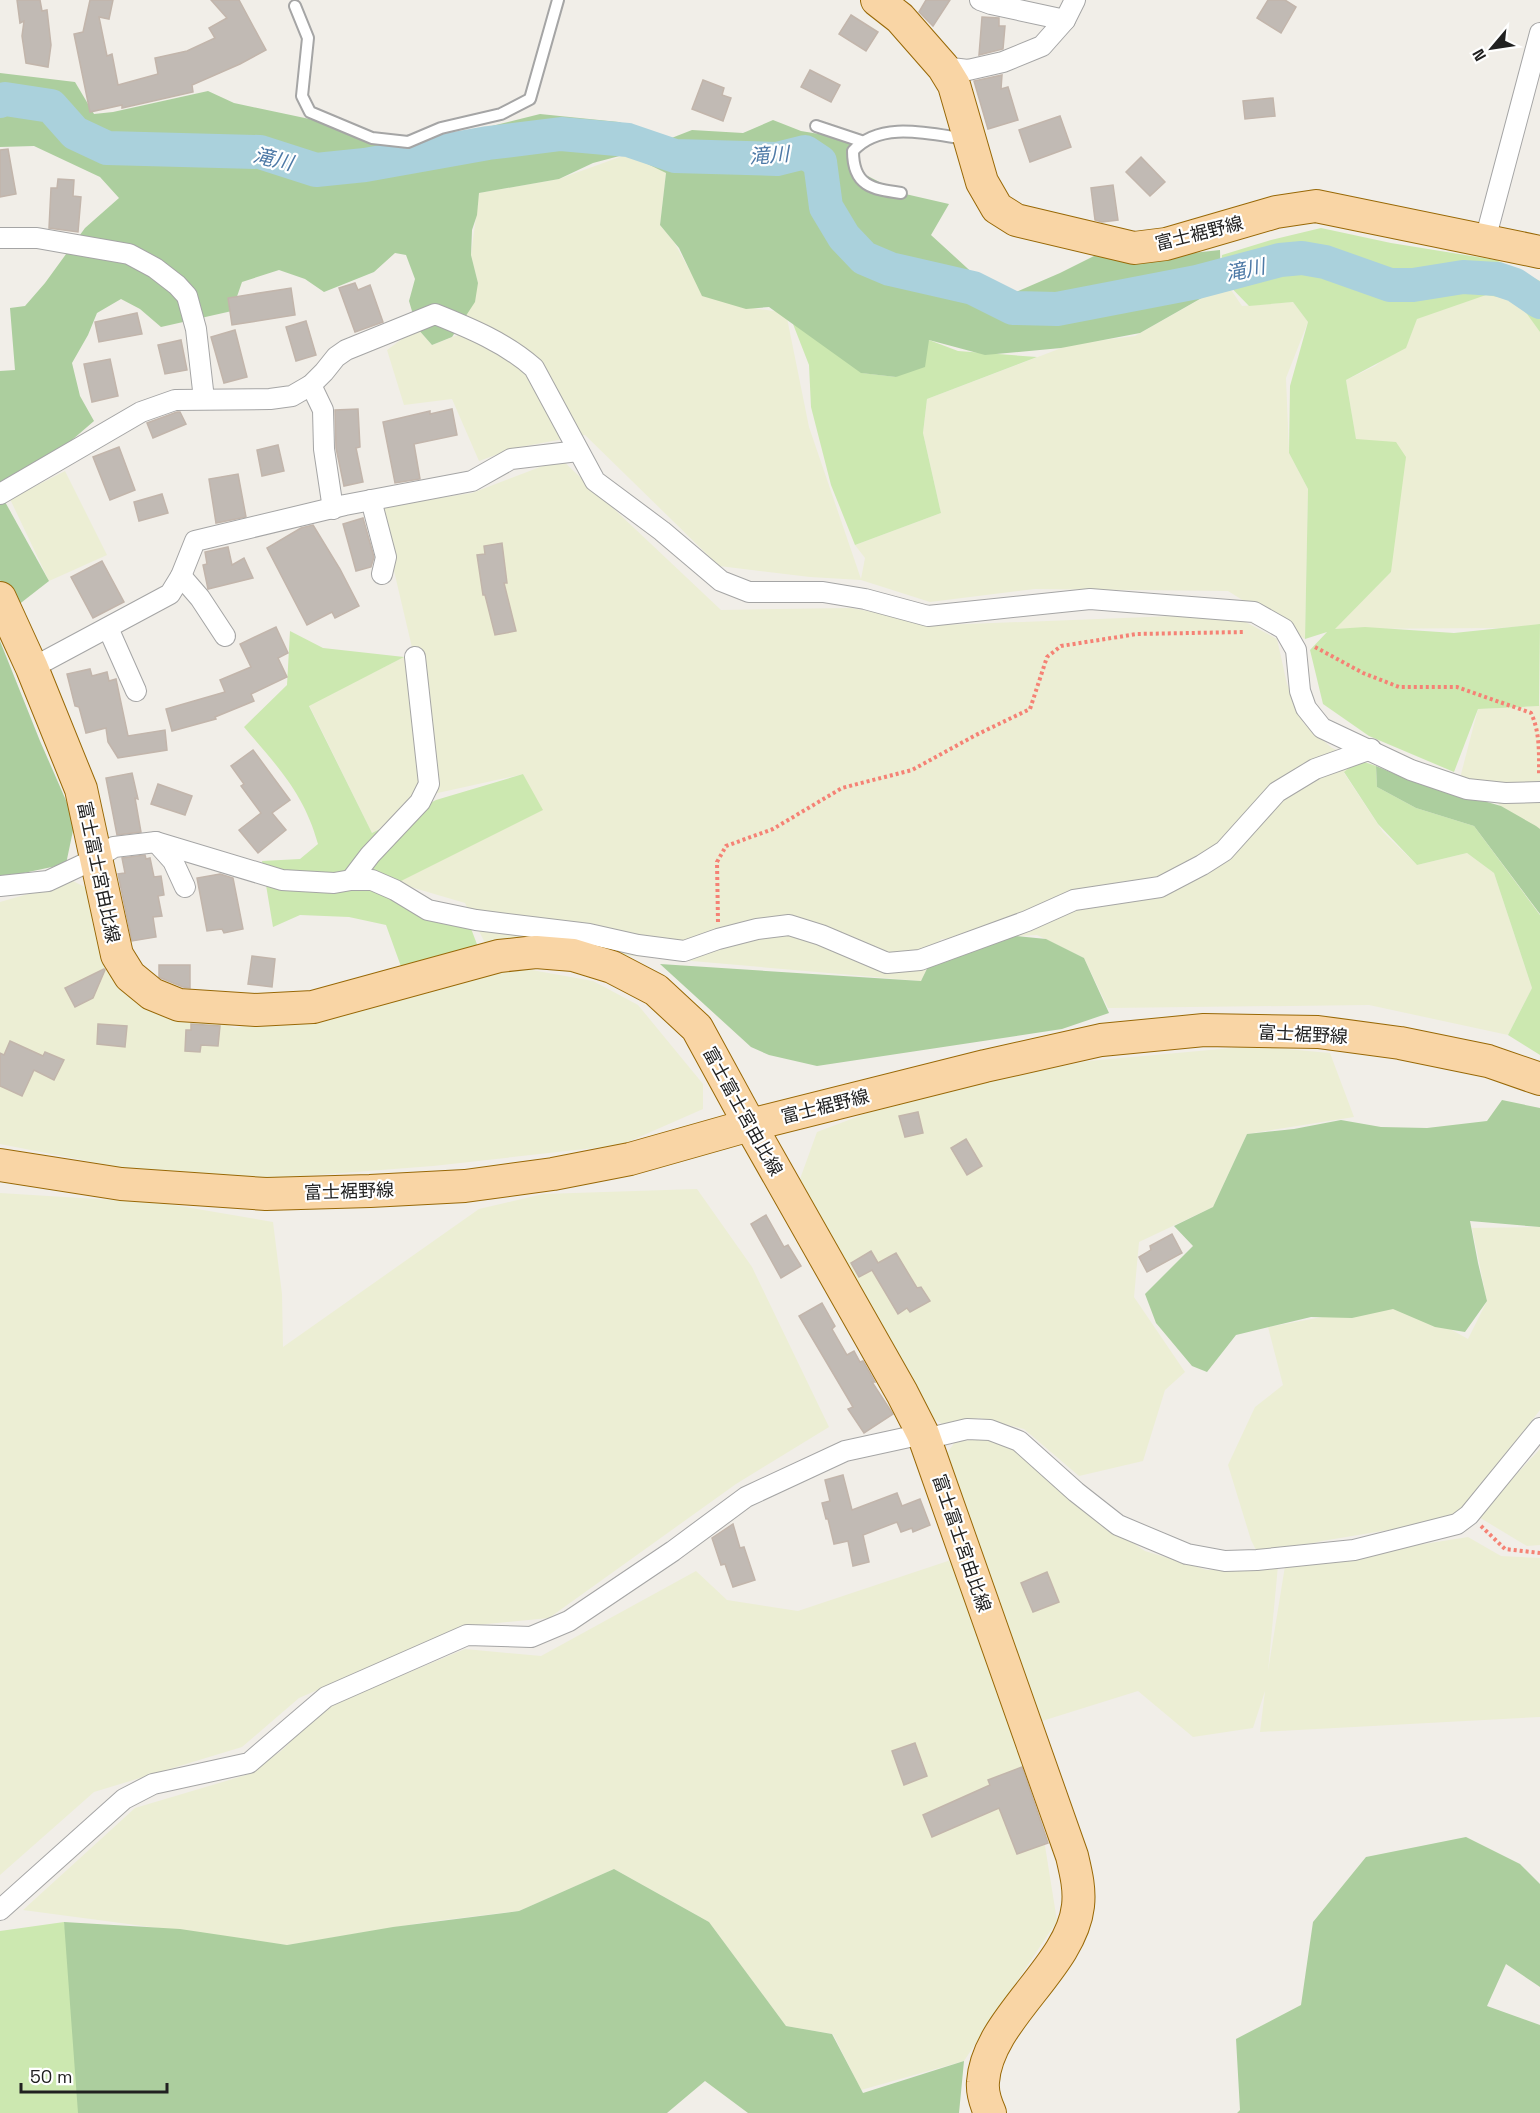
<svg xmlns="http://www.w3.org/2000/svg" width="1540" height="2113" viewBox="0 0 1540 2113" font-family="'Space Grotesk','Noto Sans JP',sans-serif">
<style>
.farmland{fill:#eceed4}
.grass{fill:#cce8b0}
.forest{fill:#acce9e}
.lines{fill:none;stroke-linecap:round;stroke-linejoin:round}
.river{stroke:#aad1dc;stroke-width:34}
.building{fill:#c1bab4;stroke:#c2b5ab;stroke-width:1.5}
.lane-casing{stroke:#a5a5a5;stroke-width:14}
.street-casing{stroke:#a5a5a5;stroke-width:22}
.primary-casing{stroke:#986806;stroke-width:34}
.path{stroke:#f58275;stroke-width:4;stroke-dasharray:3 3;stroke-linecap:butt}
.lane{stroke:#fff;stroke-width:10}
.street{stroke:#fff;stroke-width:20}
.primary{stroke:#f9d5a5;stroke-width:32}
.labels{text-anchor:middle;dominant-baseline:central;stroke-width:4.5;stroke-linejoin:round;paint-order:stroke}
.street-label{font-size:18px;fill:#212121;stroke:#fff}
.water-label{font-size:20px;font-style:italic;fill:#4d79a6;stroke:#fff}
</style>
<rect width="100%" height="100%" fill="#f1eee8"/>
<!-- farmland -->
<g class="farmland">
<polygon points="628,154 666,173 660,225 674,242 690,271 753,308 786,313 809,427 861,579 865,558 855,545 941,513 923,433 927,399 1072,344 1135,336 1227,284 1242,306 1293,302 1308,322 1286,378 1289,453 1308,489 1305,639 1228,591 1035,589 930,602 861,580 810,577 719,566 585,435 515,448 479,461 452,399 404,405 387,350 417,328 432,345 458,335 478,283 471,255 479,193 559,179"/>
<polygon points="1491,293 1522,301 1540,332 1540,625 1499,628 1334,629 1391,572 1356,440 1346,380 1375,366 1409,340 1420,310"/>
<polygon points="561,459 721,610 851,608 942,625 1174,616 1238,618 1277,639 1287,684 1304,724 1332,748 1359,760 1344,773 1383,832 1417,865 1467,853 1494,873 1532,988 1508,1035 1369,1005 1108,1008 1084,958 1037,935 941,939 921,981 485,943 465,903 397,883 524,774 433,794 372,833 309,705 404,657 414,656 379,507 472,493"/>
<polygon points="65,471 107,555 49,581 10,499"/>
<polygon points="1540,703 1540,835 1501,806 1460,778 1478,709 1539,706"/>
<polygon points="73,881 85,887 129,989 235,1028 515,967 593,981 638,1005 703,1084 703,1109 621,1145 433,1166 251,1180 190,1181 0,1144 0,902"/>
<polygon points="1254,1046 1330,1053 1354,1117 1247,1134 1213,1207 1139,1242 1134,1297 1185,1372 1165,1390 1143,1461 1079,1476 1024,1429 979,1418 942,1424 928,1415 800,1179 817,1132 912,1096 1088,1061"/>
<polygon points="697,1189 752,1267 829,1427 736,1484 549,1618 466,1626 299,1698 242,1747 94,1792 0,1875 0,1193 162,1203 273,1222 282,1294 283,1347 479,1209 543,1194"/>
<polygon points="1540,1227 1540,1410 1467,1503 1449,1520 1322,1541 1259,1556 1251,1540 1228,1465 1255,1407 1283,1385 1268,1327 1402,1302 1468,1339 1487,1301 1472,1228"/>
<polygon points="979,1439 1008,1444 1084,1510 1145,1551 1207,1570 1278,1566 1268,1671 1285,1566 1468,1537 1501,1556 1540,1558 1540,1717 1260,1732 1265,1691 1253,1728 1193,1737 1138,1691 1042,1721 947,1453 955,1442"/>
<polygon points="1540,1449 1540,1545 1527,1546 1477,1516"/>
<polygon points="954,1559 1042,1827 1057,1921 964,2061 861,2090 833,2034 786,2026 709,1922 614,1869 519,1911 427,1922 287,1945 23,1910 135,1808 246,1775 281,1751 326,1707 465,1649 541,1656 696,1571 727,1600 798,1611"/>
</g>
<!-- grass -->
<g class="grass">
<polygon points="1321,228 1391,243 1496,260 1540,281 1540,332 1517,300 1486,295 1417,319 1406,348 1346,380 1356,439 1396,442 1406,457 1391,572 1335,629 1365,627 1454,633 1540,624 1539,706 1478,709 1454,772 1369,736 1323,704 1310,650 1327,632 1305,639 1308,489 1289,453 1290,386 1308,322 1293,302 1249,306 1220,276 1222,255 1271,240"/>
<polygon points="793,324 818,335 862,373 896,377 929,340 958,351 1037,357 927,399 923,433 941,513 855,545 831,485 811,407 809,365"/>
<path d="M290,631l33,17 81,9 -95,49 63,127 64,-33 87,-26 20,36 -146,73 34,21 33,6 14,37 -75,25 -17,-47 -37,-8 -49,-2 -27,12 -11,-66 38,-2 18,-15c-14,-51 -41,-78 -74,-117l43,-42z"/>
<polygon points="1359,760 1376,766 1377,787 1416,808 1474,826 1540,915 1540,1055 1508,1035 1532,988 1494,873 1467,853 1417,865 1378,824 1344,772"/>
<polygon points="64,1922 97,2113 0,2113 0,1931"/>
</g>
<!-- forest -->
<g class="forest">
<polygon points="0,73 75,82 94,114 113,112 208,91 234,103 423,143 540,114 619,122 669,139 692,130 743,133 773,120 801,131 861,141 856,170 901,193 949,204 931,235 978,278 1016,292 1060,273 1098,254 1137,259 1220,250 1221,287 1140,333 1061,348 985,355 929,340 925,367 896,377 861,373 769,307 746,309 702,296 679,248 660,225 666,173 627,154 593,163 559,179 479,193 477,215 472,230 471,255 478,283 475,302 452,337 432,345 417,328 409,301 415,279 406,255 395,253 374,272 324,292 305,279 279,270 242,282 232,311 161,327 140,309 121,299 97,313 88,335 72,363 80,396 94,421 65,446 0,482 0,371 15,370 10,308 25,306 45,283 85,228 119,198 100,177 34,146 0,147"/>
<polygon points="4,500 49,581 13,609 0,580 0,502"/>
<polygon points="0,641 40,741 75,821 66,864 0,878"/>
<polygon points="1376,766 1407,779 1501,806 1536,826 1540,829 1540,914 1474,826 1416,808 1377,787"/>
<polygon points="1015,936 1046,939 1084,958 1109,1013 1062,1029 817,1066 769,1055 751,1047 660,964 921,981 939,944"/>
<polygon points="1502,1100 1540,1108 1540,1227 1470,1221 1478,1263 1487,1301 1465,1332 1435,1327 1393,1309 1352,1318 1311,1317 1236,1335 1207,1372 1192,1366 1156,1323 1145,1294 1193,1246 1174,1226 1213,1207 1247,1134 1294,1129 1341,1120 1381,1127 1427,1128 1487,1121"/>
<polygon points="1466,1837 1520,1864 1540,1884 1540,1987 1506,1964 1487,2006 1540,2025 1540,2113 1237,2113 1240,2110 1236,2039 1301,2005 1313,1922 1366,1857"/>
<polygon points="614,1869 709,1922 786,2026 832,2034 863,2093 964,2061 959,2113 748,2113 705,2081 667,2113 78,2113 64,1922 180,1929 287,1945 393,1927 519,1911"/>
</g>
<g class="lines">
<!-- river -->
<polyline class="river" points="0,101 5,99 51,106 75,133 107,148 260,152 316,170 365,165 488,143 561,134 628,140 675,156 777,159 805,152 820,162 826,207 844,237 864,258 890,269 973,288 1013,308 1057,309 1197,282 1280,260 1302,258 1325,262 1390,285 1413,285 1463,277 1497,279 1515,285 1540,302"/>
</g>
<!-- building -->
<g class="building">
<polygon points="17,0 40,0 42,11 47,10 51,45 48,67 26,63 22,36 24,21 20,23"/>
<polygon points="90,0 113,0 109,19 99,17 107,56 112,54 118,85 158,74 155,58 187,51 215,38 209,28 227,18 211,0 239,0 266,50 240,64 192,85 193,92 122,108 122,105 90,112 74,34 83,32"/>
<polygon points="926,0 950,0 933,26 919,12"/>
<polygon points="1268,0 1285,0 1296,7 1281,33 1257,18"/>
<polygon points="851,15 878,32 866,51 839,34"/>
<polygon points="982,17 999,18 999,26 1005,26 1003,49 979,55"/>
<polygon points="810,70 840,85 831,102 801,87"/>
<polygon points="1002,75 1001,89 1008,87 1018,120 988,129 974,81"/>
<polygon points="703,80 724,88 722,95 731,98 723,121 692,109"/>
<polygon points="1273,98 1275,116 1245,119 1243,101"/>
<polygon points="1060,116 1071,147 1030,162 1019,130"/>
<polygon points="8,149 16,194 0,197 0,150"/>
<polygon points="1141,157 1165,182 1150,196 1126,172"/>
<polygon points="58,179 74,180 73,196 81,197 78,232 49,228 51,188 57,188"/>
<polygon points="1113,185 1118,220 1102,222 1095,220 1091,188"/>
<polygon points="355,283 358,290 370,285 383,322 355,332 339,288"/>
<polygon points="291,288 295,315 232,325 228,298"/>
<polygon points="137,313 142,334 99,342 95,322"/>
<polygon points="306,321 316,355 296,361 286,327"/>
<polygon points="235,330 247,377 224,383 211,337"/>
<polygon points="181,340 187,370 165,374 158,345"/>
<polygon points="110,359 118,396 92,402 84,364"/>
<polygon points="358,409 360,447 356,448 363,482 344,486 336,448 335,410"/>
<polygon points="452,409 457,435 414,444 420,479 395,483 383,422 430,411 430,414"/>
<polygon points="177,412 180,412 186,424 153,438 147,423"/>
<polygon points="278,445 284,471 262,476 257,450"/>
<polygon points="119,447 135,490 110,500 93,457"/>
<polygon points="238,474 246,517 216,523 209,479"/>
<polygon points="162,494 168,513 139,521 134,502"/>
<polygon points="363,518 374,557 371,567 356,571 343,524"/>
<polygon points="313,525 340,569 359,606 335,618 332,612 307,625 267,548 301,528"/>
<polygon points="502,543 507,583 504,583 516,631 495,635 485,595 483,595 477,555 485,554 484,546"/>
<polygon points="228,547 232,565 244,558 253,578 208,589 203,565 207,564 205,552"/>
<polygon points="102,561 124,602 93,618 71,577"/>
<polygon points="276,627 288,653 278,658 287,677 251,694 254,701 215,717 216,719 172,731 166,709 225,692 220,680 251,667 240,644"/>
<polygon points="90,669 92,676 107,672 109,681 116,679 128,736 165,730 167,750 118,758 108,742 106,728 86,733 79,707 75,706 67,674"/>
<polygon points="253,750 290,800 272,813 286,830 258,853 239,830 261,813 241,786 244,784 231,766"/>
<polygon points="132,773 138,799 135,798 141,832 117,835 106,778"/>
<polygon points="158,784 192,796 185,815 151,804"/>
<polygon points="145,855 146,859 150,858 154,877 161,876 164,895 158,896 162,916 153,917 156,937 132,941 118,874 125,873 122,858"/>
<polygon points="220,874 233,878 243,929 224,933 222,929 207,931 197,878"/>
<polygon points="252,956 275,959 272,987 248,984"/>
<polygon points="159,965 190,965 190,988 183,987 161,978 159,977"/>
<polygon points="104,969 105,970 93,998 75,1007 65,988"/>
<polygon points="98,1024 127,1026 125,1047 97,1044"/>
<polygon points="191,1024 220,1026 218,1046 201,1045 200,1052 185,1051 186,1030 191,1030"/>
<polygon points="10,1041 43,1056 45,1052 64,1060 54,1080 34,1070 22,1096 0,1086 0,1053 4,1055"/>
<polygon points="918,1112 923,1133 905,1137 899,1116"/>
<polygon points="966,1139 982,1166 967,1175 951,1148"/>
<polygon points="766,1215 784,1247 788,1245 801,1266 781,1278 751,1224"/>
<polygon points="1172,1234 1182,1253 1147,1272 1139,1257 1151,1250 1150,1246"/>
<polygon points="871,1251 878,1263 896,1253 917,1288 921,1287 930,1301 910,1312 907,1308 898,1314 872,1270 859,1277 851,1263"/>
<polygon points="822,1303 835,1326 832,1329 847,1355 854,1351 860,1362 863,1361 875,1382 872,1382 893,1414 864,1433 848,1409 853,1407 799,1316"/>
<polygon points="843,1475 852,1510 897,1493 902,1506 920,1499 930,1525 913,1532 912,1528 901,1532 897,1522 863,1535 869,1562 853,1566 848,1541 834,1544 828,1519 826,1519 822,1503 830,1501 825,1480"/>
<polygon points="733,1524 740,1548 744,1547 755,1580 733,1587 725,1564 721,1565 712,1538"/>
<polygon points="1047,1572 1059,1602 1033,1612 1021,1583"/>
<polygon points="915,1743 927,1776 904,1785 892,1751"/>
<polygon points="1022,1767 1048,1843 1017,1854 999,1808 932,1837 923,1815 990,1785 988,1780"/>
</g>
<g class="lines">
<defs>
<g id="lane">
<polyline points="295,6 308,38 302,96 310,112 372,138 408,142 441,128 501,114 530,99 558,0"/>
<polyline points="816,126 861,141"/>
<path d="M901,193c-29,-4 -48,-7 -48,-42 27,-31 77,-17 113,-12"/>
</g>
<g id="street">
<polyline points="980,0 991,4 1065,20"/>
<polyline points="943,67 968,70 1003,62 1042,46 1065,20 1075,0"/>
<polyline points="0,238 37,238 129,254 155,268 177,285 187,296 196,329 204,399"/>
<polyline points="1485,240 1540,33"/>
<polyline points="311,385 323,410 324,449 333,509"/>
<path d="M0,494l141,-82 34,-12 95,-1 22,-3 19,-11 13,-13 12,-15 10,-7 89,-36c35,14 71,29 99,54l61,113 67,50 59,50 28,11h74l42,7 63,17 162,-17 164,13 30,17 12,21 4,41 6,17 16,20 89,42 56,19 38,4 35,-1"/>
<polyline points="371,500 386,557 382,574"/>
<polyline points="181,576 200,598 225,636"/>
<polyline points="108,628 136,691"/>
<polyline points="32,668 170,594 181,576 195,541 345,505 472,481 511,459 578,451"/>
<polyline points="156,842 173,861 185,887"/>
<polyline points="351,880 370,855 420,802 429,784 415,657"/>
<polyline points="0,886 48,881 97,858 114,847 156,842 282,880 334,883 351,880 372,880 395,890 428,910 476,920 589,934 638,945 684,951 718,939 757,929 789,925 821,935 887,963 920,960 1027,921 1074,900 1160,887 1202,865 1224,851 1277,792 1315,769 1371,749"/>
<polyline points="925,1439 967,1429 990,1430 1019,1441 1076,1492 1118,1525 1187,1554 1225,1561 1257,1560 1354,1550 1457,1524 1469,1515 1540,1428"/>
<polyline points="0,1910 124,1799 153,1784 249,1763 326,1697 467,1635 531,1637 569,1621 673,1551 746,1497 845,1451 923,1434"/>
</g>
<g id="primary">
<polyline points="877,0 900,18 943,67 954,85 982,182 997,208 1016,220 1134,248 1166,244 1276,212 1316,206 1540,252"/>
<path d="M0,598l32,70 49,121 36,166 13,21 22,18 27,11 77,5 57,-3 186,-51 37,-4 37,3 39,12 44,23 41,38 53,97 152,268 21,41 149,422c4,17 8,33 6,50 -7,62 -91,113 -95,176 -1,10 3,22 7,31"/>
<polyline points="0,1165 121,1184 266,1194 370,1191 465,1186 553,1174 630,1159 750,1125 985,1066 1101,1040 1204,1030 1318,1032 1400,1043 1488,1061 1540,1079"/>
</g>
</defs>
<!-- lane casing -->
<use href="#lane" class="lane-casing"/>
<!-- street casing -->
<use href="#street" class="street-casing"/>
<!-- primary casing -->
<use href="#primary" class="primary-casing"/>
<!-- path -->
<g class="path">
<path d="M1315,647l48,26 36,14h58l74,26c9,19 8,40 8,62"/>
<polyline points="718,922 717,862 726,846 773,829 842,788 912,770 976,735 1030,709 1047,657 1061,646 1137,634 1244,632"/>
<polyline points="1481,1526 1505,1549 1540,1553"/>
</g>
<!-- lane -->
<use href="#lane" class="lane"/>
<!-- street -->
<use href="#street" class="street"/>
<!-- primary -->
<use href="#primary" class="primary"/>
</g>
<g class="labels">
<!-- street labels -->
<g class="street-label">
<text transform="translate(1199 233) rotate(-14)">富士裾野線</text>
<text transform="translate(99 872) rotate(78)">富士富士宮由比線</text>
<text transform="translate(1303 1034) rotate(3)">富士裾野線</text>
<text transform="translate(825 1106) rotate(-14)">富士裾野線</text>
<text transform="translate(743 1111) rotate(61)">富士富士宮由比線</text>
<text transform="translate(349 1191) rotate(-2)">富士裾野線</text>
<text transform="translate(962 1543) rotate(71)">富士富士宮由比線</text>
</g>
<!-- water labels -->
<g class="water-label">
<text transform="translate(769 155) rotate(-4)">滝川</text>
<text transform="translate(273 159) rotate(13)">滝川</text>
<text transform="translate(1245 270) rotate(-12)">滝川</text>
</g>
</g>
<!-- north arrow -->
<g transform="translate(1492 48) rotate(241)" stroke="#ffffff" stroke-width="4.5" paint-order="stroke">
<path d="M0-4.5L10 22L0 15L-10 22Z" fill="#212121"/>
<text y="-9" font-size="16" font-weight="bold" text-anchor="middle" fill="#212121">N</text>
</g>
<!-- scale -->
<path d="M21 2083v9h146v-9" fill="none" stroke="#212121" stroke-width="3"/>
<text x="30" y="2083" font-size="18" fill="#212121" stroke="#ffffff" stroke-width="4.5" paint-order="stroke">50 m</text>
</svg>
